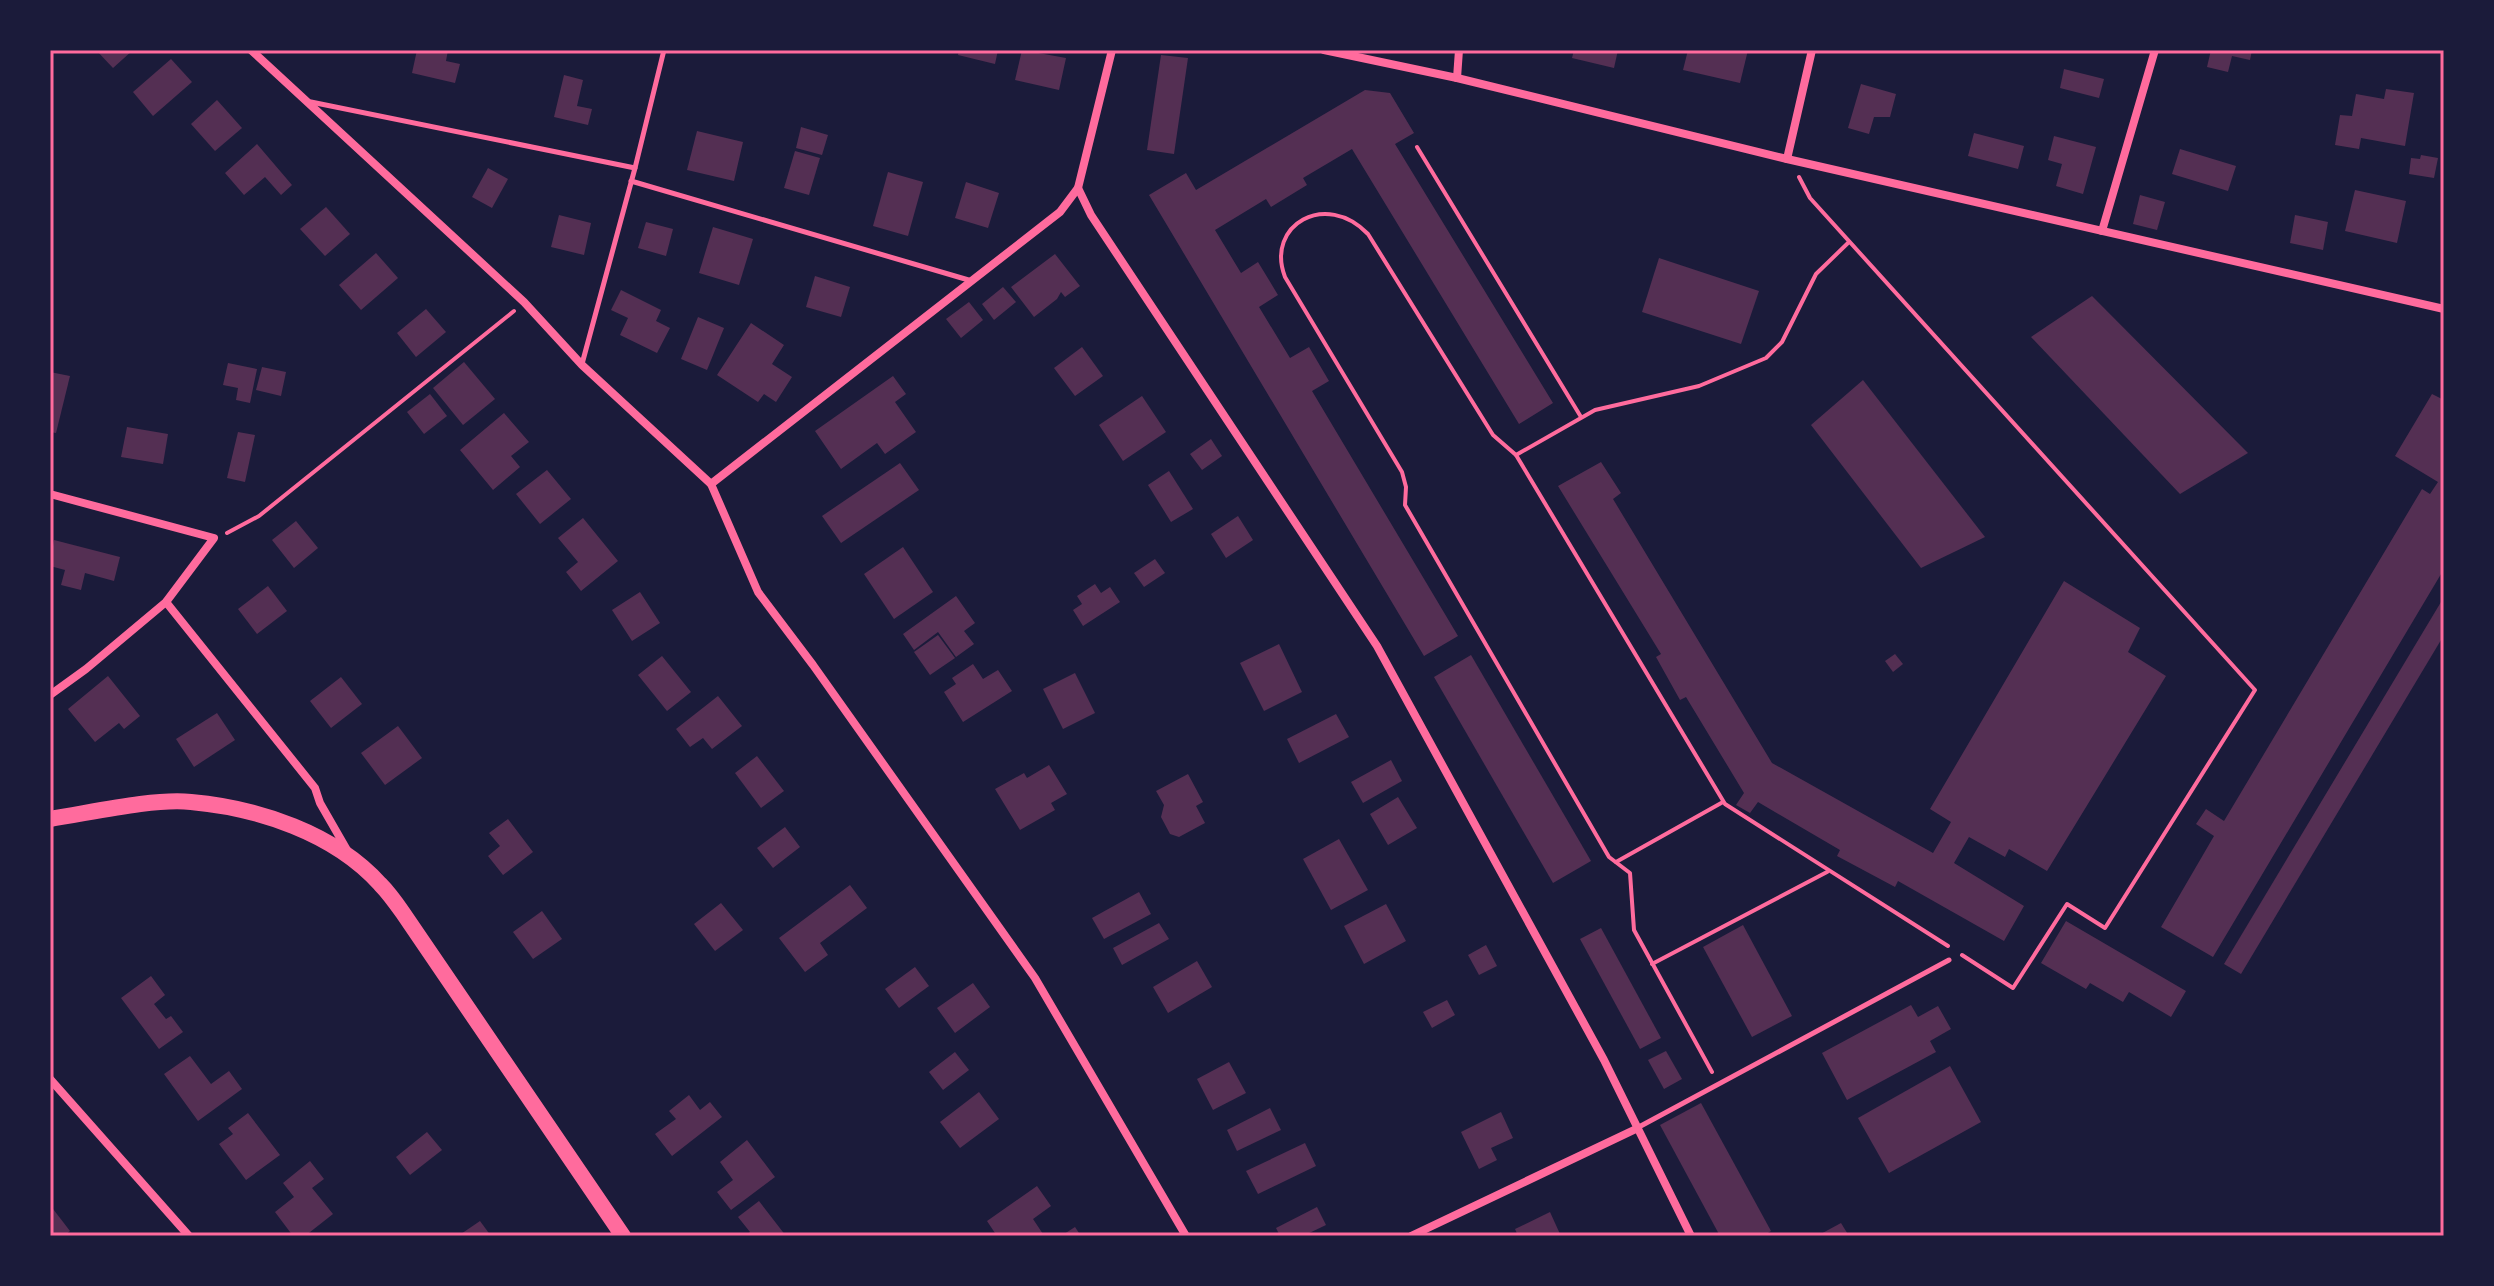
<svg xmlns="http://www.w3.org/2000/svg" width="2494" height="1286" viewBox="0 0 2494 1286" font-family="'Roboto Serif',serif">
<style>
.building{fill:#542f53}
.lines{fill:none;stroke-linecap:round;stroke-linejoin:round}
.path{stroke:#ff6b9d;stroke-width:4}
.service{stroke:#ff6b9d;stroke-width:5}
.minor{stroke:#ff6b9d;stroke-width:8}
.primary{stroke:#ff6b9d;stroke-width:16}
.neatline{fill:none;stroke:#ff6b9d;stroke-width:3}
</style>
<rect width="100%" height="100%" fill="#1b1b3a"/>
<!-- building -->
<g class="building">
<polygon points="96,50 133,50 113,68"/>
<polygon points="417,50 448,50 446,61 460,64 455,83 412,73"/>
<polygon points="959,50 998,50 995,64 958,55"/>
<polygon points="1022,50 1066,58 1059,90 1015,80"/>
<polygon points="1574,50 1618,50 1614,68 1572,58"/>
<polygon points="1688,50 1748,50 1740,83 1683,70"/>
<polygon points="2211,50 2252,50 2250,60 2232,56 2228,72 2207,67"/>
<polygon points="1161,55 1188,58 1174,154 1147,150"/>
<polygon points="171,59 192,82 153,116 133,92"/>
<polygon points="2064,69 2104,79 2099,98 2060,88"/>
<polygon points="564,75 583,80 577,106 592,109 588,125 554,117"/>
<polygon points="1861,84 1896,94 1890,117 1874,117 1869,134 1848,128"/>
<polygon points="2386,89 2414,93 2405,146 2361,138 2359,149 2335,145 2340,115 2352,116 2356,94 2384,99"/>
<polygon points="1365,90 1390,93 1414,133 1395,144 1553,403 1519,424 1352,149 1303,178 1307,185 1271,207 1266,199 1215,230 1241,273 1258,262 1278,295 1259,307 1290,358 1309,347 1329,381 1312,391 1458,636 1424,656 1149,195 1186,173 1196,190"/>
<polygon points="217,100 242,128 215,151 191,124"/>
<polygon points="801,127 828,135 822,155 796,148"/>
<polygon points="697,131 743,142 734,181 687,170"/>
<polygon points="1974,133 2024,146 2018,169 1968,156"/>
<polygon points="2054,136 2096,147 2083,194 2056,186 2062,164 2048,160"/>
<polygon points="257,144 292,185 281,195 265,177 244,195 225,173"/>
<polygon points="2180,149 2236,166 2228,191 2172,174"/>
<polygon points="795,151 820,158 809,195 784,188"/>
<polygon points="2421,155 2438,158 2434,178 2409,174 2411,158 2420,159"/>
<polygon points="488,168 508,179 492,208 472,197"/>
<polygon points="888,172 923,182 908,236 873,226"/>
<polygon points="966,182 999,193 988,228 955,218"/>
<polygon points="2355,190 2406,201 2397,243 2345,231"/>
<polygon points="2140,195 2165,202 2157,230 2133,224"/>
<polygon points="326,207 350,234 325,256 300,229"/>
<polygon points="559,215 591,223 584,255 551,247"/>
<polygon points="2295,215 2328,222 2323,250 2290,243"/>
<polygon points="646,222 673,229 666,256 638,248"/>
<polygon points="713,227 753,239 739,285 699,273"/>
<polygon points="376,253 398,278 361,310 339,285"/>
<polygon points="1055,254 1080,286 1065,297 1061,292 1057,299 1034,317 1011,287"/>
<polygon points="1659,258 1759,291 1741,344 1642,312"/>
<polygon points="815,276 850,287 841,317 806,307"/>
<polygon points="1003,287 1016,302 994,320 982,304"/>
<polygon points="621,290 661,310 656,321 670,328 657,353 620,335 628,318 611,310"/>
<polygon points="2092,296 2248,453 2180,494 2031,337"/>
<polygon points="969,302 983,320 961,338 946,319"/>
<polygon points="426,309 446,332 416,357 397,333"/>
<polygon points="698,317 724,328 707,370 681,359"/>
<polygon points="751,323 784,345 772,364 792,377 776,402 764,394 758,402 717,375"/>
<polygon points="1082,347 1103,376 1075,396 1054,368"/>
<polygon points="464,362 495,399 463,425 433,388"/>
<polygon points="228,363 257,369 250,403 236,400 238,388 223,385"/>
<polygon points="262,367 286,372 281,396 256,390"/>
<polygon points="50,372 70,376 56,433 50,432"/>
<polygon points="893,376 906,394 895,402 916,432 885,454 877,443 841,469 815,431"/>
<polygon points="1863,380 1985,537 1921,568 1811,425"/>
<polygon points="430,394 447,416 424,434 407,412"/>
<polygon points="2432,394 2444,400 2444,569 2213,957 2161,927 2214,836 2196,824 2206,809 2224,821 2422,489 2430,494 2438,482 2395,456"/>
<polygon points="1142,396 1166,432 1123,461 1099,425"/>
<polygon points="504,413 529,442 511,456 520,467 493,490 460,450"/>
<polygon points="127,427 168,434 163,464 121,457"/>
<polygon points="238,432 255,435 245,482 227,478"/>
<polygon points="1211,439 1222,456 1202,470 1190,454"/>
<polygon points="1601,462 1621,493 1613,499 1772,763 1933,853 1951,822 1930,809 2064,581 2140,628 2128,652 2166,676 2047,871 2009,849 2005,857 1969,837 1954,863 2024,906 2004,941 1898,881 1895,887 1837,856 1840,850 1758,802 1750,813 1736,805 1744,793 1686,697 1680,700 1656,657 1661,654 1558,486"/>
<polygon points="900,463 919,490 841,543 822,516"/>
<polygon points="547,470 571,499 540,524 516,494"/>
<polygon points="1169,471 1193,509 1171,522 1148,485"/>
<polygon points="1238,516 1253,540 1226,558 1211,534"/>
<polygon points="583,518 618,561 581,591 566,572 578,562 558,538"/>
<polygon points="296,521 318,548 294,568 272,540"/>
<polygon points="54,540 120,557 114,581 85,573 81,590 61,585 65,570 50,566"/>
<polygon points="903,547 933,592 894,619 864,574"/>
<polygon points="1155,559 1165,573 1144,587 1134,573"/>
<polygon points="1095,584 1101,593 1110,587 1120,602 1083,626 1073,610 1082,604 1077,596"/>
<polygon points="268,586 287,611 257,634 238,609"/>
<polygon points="640,592 660,623 632,641 612,610"/>
<polygon points="956,596 975,623 964,631 974,644 956,657 938,632 914,650 903,634"/>
<polygon points="2444,597 2444,635 2241,974 2224,964"/>
<polygon points="938,635 955,658 930,675 914,652"/>
<polygon points="1279,644 1302,692 1264,711 1240,663"/>
<polygon points="1895,654 1903,664 1893,672 1885,661"/>
<polygon points="1471,655 1591,861 1553,883 1434,677"/>
<polygon points="662,656 691,692 667,711 638,675"/>
<polygon points="973,664 983,679 998,670 1012,691 963,722 944,692 956,684 952,678"/>
<polygon points="1075,673 1095,713 1063,729 1043,689"/>
<polygon points="108,676 140,716 124,729 119,723 95,742 68,709"/>
<polygon points="341,677 362,704 331,728 310,701"/>
<polygon points="718,696 742,726 712,749 703,738 690,747 676,729"/>
<polygon points="217,713 235,740 194,767 176,739"/>
<polygon points="1336,714 1349,737 1299,763 1287,739"/>
<polygon points="398,726 422,758 385,785 361,753"/>
<polygon points="757,756 784,791 761,808 735,773"/>
<polygon points="1391,760 1402,781 1363,803 1351,782"/>
<polygon points="1049,765 1067,794 1051,803 1055,810 1020,830 995,789 1024,773 1027,778"/>
<polygon points="1188,774 1203,802 1196,806 1205,823 1179,837 1170,834 1161,817 1164,805 1156,791"/>
<polygon points="1398,797 1417,828 1388,845 1370,814"/>
<polygon points="508,819 533,852 503,875 488,856 500,846 489,833"/>
<polygon points="785,827 800,847 773,868 757,848"/>
<polygon points="1339,839 1368,890 1331,910 1303,859"/>
<polygon points="850,885 867,908 820,943 828,955 805,972 779,938"/>
<polygon points="1139,892 1151,914 1104,939 1092,918"/>
<polygon points="721,903 743,930 715,951 694,924"/>
<polygon points="1386,904 1406,941 1364,964 1344,926"/>
<polygon points="542,911 562,939 533,959 513,932"/>
<polygon points="2066,921 2186,991 2171,1017 2129,992 2123,1002 2090,983 2086,989 2041,963"/>
<polygon points="1159,923 1169,939 1122,965 1113,948"/>
<polygon points="1743,925 1792,1016 1752,1037 1703,947"/>
<polygon points="1601,928 1661,1038 1640,1049 1580,939"/>
<polygon points="1486,945 1497,966 1479,975 1468,955"/>
<polygon points="1197,961 1212,987 1168,1013 1153,987"/>
<polygon points="915,967 929,986 899,1008 885,989"/>
<polygon points="151,976 165,995 154,1004 166,1019 171,1016 183,1032 159,1049 121,998"/>
<polygon points="973,983 990,1007 955,1033 937,1008"/>
<polygon points="1447,1000 1455,1015 1432,1028 1423,1012"/>
<polygon points="1911,1005 1918,1017 1938,1006 1951,1029 1930,1041 1936,1052 1847,1100 1822,1053"/>
<polygon points="1666,1051 1682,1079 1664,1089 1648,1060"/>
<polygon points="955,1052 969,1070 943,1090 929,1072"/>
<polygon points="190,1056 211,1084 229,1071 242,1089 198,1121 164,1074"/>
<polygon points="1229,1062 1246,1093 1213,1110 1197,1079"/>
<polygon points="1950,1066 1981,1122 1889,1173 1858,1118"/>
<polygon points="979,1092 999,1119 960,1148 940,1122"/>
<polygon points="689,1095 700,1110 710,1102 722,1117 672,1156 655,1134 676,1119 669,1111"/>
<polygon points="1701,1103 1771,1231 1763,1236 1720,1236 1660,1125"/>
<polygon points="1270,1108 1281,1130 1237,1151 1227,1130"/>
<polygon points="1501,1112 1513,1138 1491,1148 1497,1160 1479,1169 1461,1132"/>
<polygon points="248,1113 280,1155 246,1180 219,1144 233,1134 228,1128"/>
<polygon points="427,1132 442,1150 410,1175 396,1157"/>
<polygon points="747,1140 775,1177 731,1210 717,1192 733,1180 720,1162"/>
<polygon points="1305,1143 1316,1166 1258,1194 1246,1171"/>
<polygon points="310,1161 324,1179 312,1188 333,1214 305,1236 293,1236 275,1212 294,1197 283,1183"/>
<polygon points="1037,1186 1051,1206 1033,1219 1043,1234 1040,1236 997,1236 987,1221"/>
<polygon points="759,1201 786,1236 745,1236 750,1232 738,1217"/>
<polygon points="50,1205 70,1231 64,1236 50,1236"/>
<polygon points="1317,1207 1326,1225 1303,1236 1280,1236 1276,1228"/>
<polygon points="1550,1212 1560,1234 1518,1236 1515,1229"/>
<polygon points="480,1221 491,1236 458,1236"/>
<polygon points="1841,1223 1849,1236 1817,1236"/>
<polygon points="1075,1227 1081,1236 1061,1236"/>
</g>
<g class="lines">
<!-- path -->
<g class="path">
<polyline points="1417,147 1581,417"/>
<polyline points="1799,177 1810,198 2255,690 2105,928 2067,904 2013,988 1962,955"/>
<polyline points="1516,455 1595,410 1699,386 1766,358 1782,342 1816,274 1849,242"/>
<polyline points="227,533 259,516 514,311"/>
<polyline points="1616,862 1723,802"/>
<polyline points="1652,964 1827,872"/>
<path d="M1712,1072l-78,-142 -4,-57 -21,-16 -204,-352 1,-18 -4,-15 -117,-195c-20,-52 41,-87 83,-43l125,201 23,20 209,349 223,142"/>
</g>
<!-- service -->
<g class="service">
<polyline points="311,102 635,168"/>
<polyline points="631,181 972,281"/>
<polyline points="582,364 635,168 664,50"/>
<polyline points="1637,1128 1949,960"/>
</g>
<!-- minor -->
<g class="minor">
<polyline points="251,50 524,302 582,365 711,484 758,592 813,665 1035,978 1186,1236"/>
<polyline points="1112,50 1078,188 1091,215 1377,646 1604,1060 1691,1236"/>
<polyline points="1324,50 1457,78 1787,159 2444,309"/>
<polyline points="1457,78 1459,50"/>
<polyline points="1787,159 1812,50"/>
<polyline points="2102,231 2155,50"/>
<polyline points="711,484 1060,212 1078,188"/>
<polyline points="50,494 214,538 166,602 86,669 50,695"/>
<polyline points="166,602 315,788 320,803 347,850"/>
<polyline points="50,1079 189,1236"/>
<polyline points="1411,1236 1636,1129"/>
</g>
<!-- primary -->
<path class="primary" d="M50,819c40,-6 103,-21 141,-17 67,6 143,31 189,82 9,9 16,19 23,29l220,323"/>
</g>
<!-- border -->
<rect width="2494" height="1286" fill="none" stroke="#1b1b3a" stroke-width="104"/>
<rect x="52" y="52" width="2390" height="1182" class="neatline"/>
</svg>
